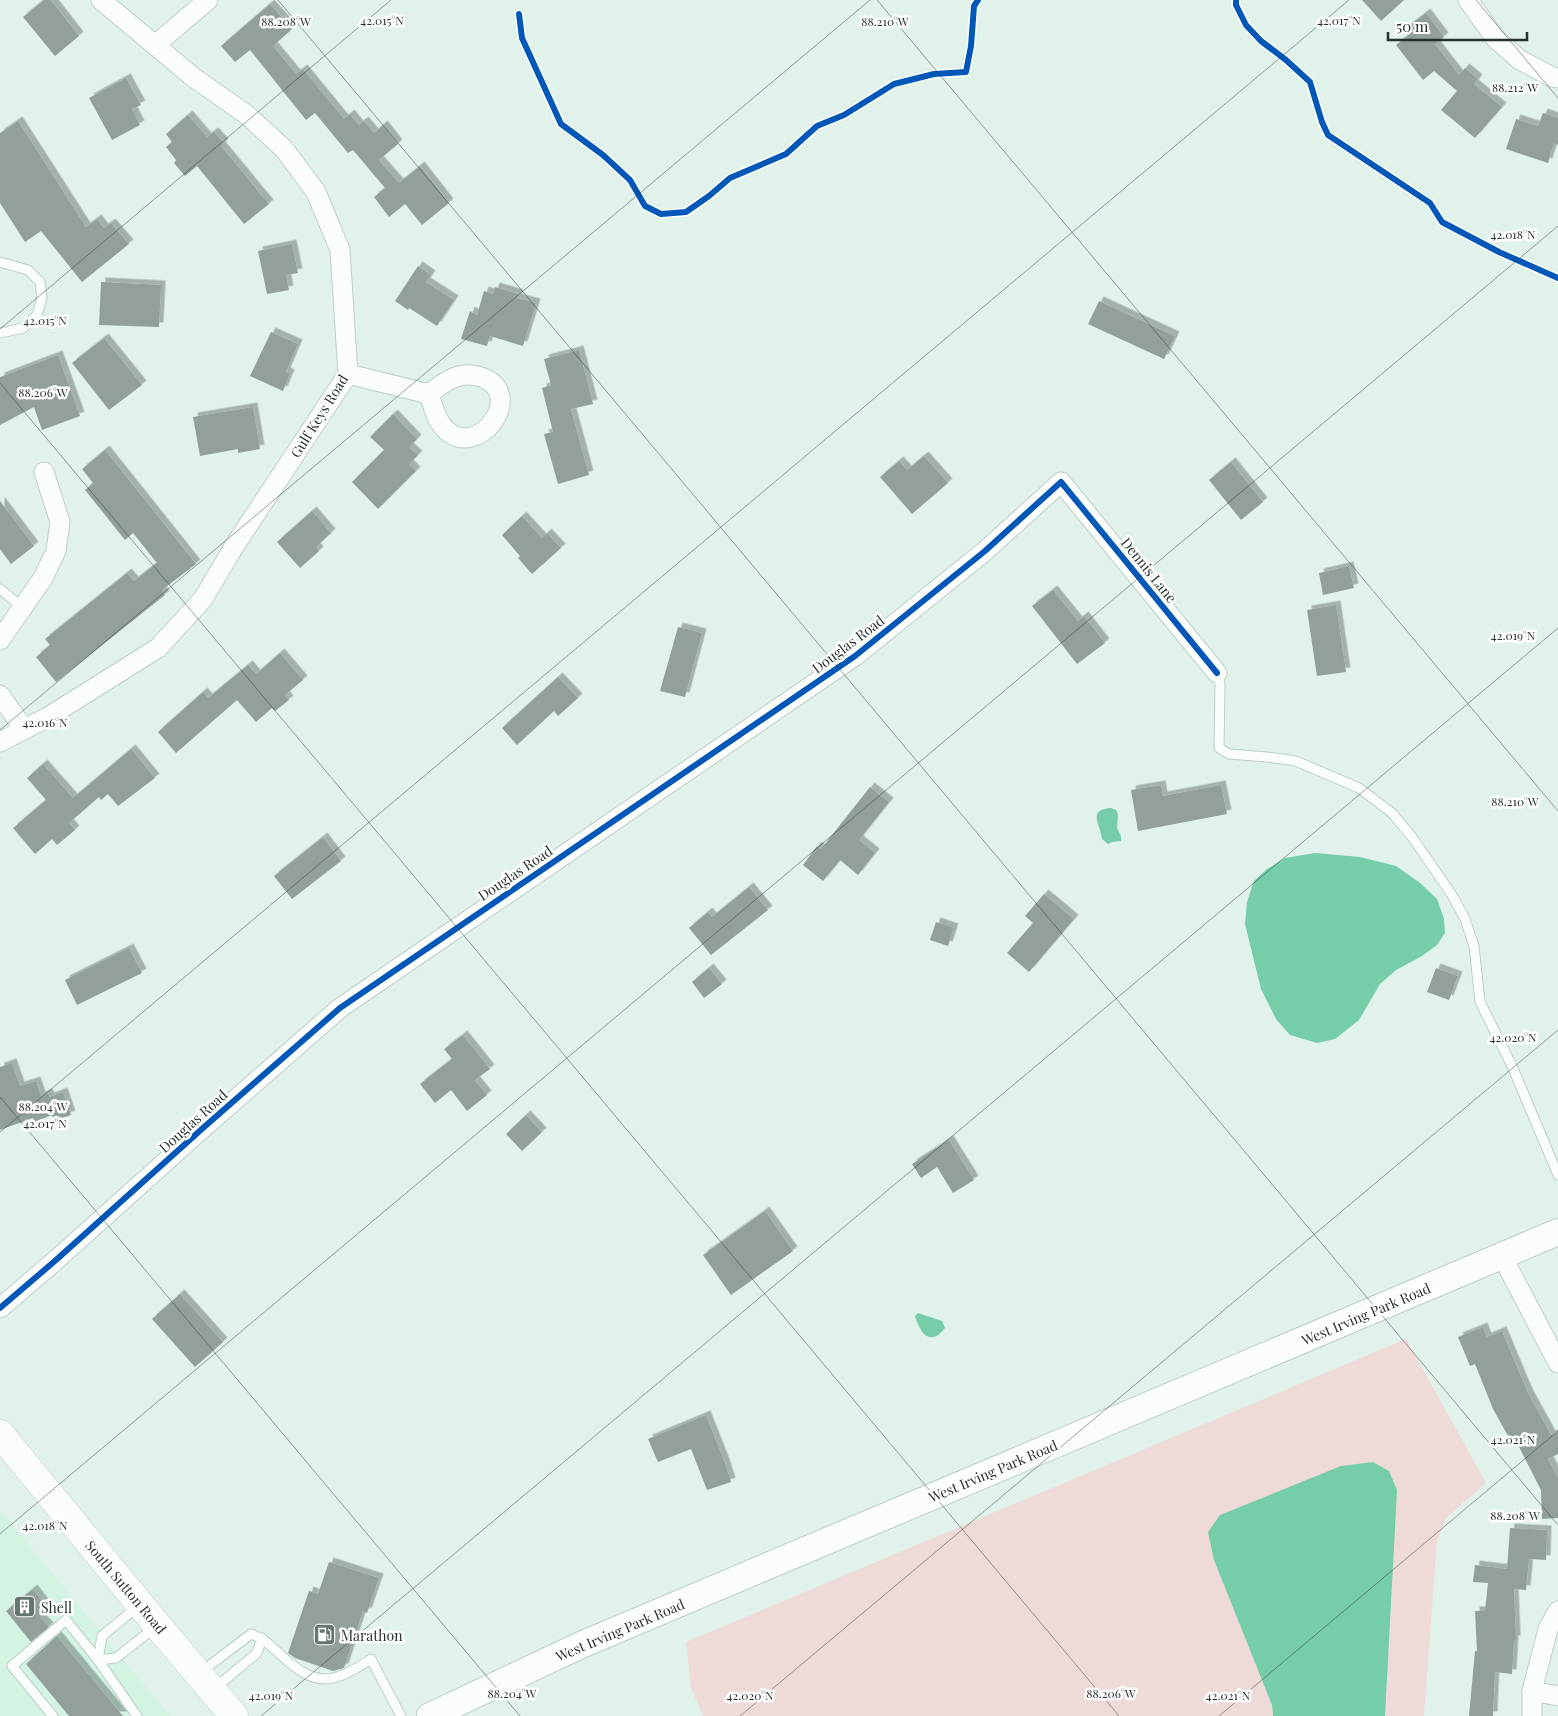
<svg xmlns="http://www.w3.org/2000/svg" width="1558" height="1716" viewBox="0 0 1558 1716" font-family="'Playfair Display',serif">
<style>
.built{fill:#d3f3e3}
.green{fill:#efdada}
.water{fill:#75cda9}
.building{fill:#92a099;filter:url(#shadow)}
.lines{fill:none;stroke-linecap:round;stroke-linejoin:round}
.service-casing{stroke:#bfcec7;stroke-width:11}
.minor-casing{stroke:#bfcec7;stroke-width:21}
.secondary-casing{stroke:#bfcec7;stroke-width:28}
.primary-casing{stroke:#bfcec7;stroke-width:29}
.service{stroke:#fafdfc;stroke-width:9}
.minor{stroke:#fafdfc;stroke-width:19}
.secondary{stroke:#fafdfc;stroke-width:26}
.primary{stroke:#fafdfc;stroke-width:28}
.cycleway-casing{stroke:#fff;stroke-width:9}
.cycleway{stroke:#0057b8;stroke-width:6}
.ticks{fill:none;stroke:#25322b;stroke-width:1;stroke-opacity:0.45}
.labels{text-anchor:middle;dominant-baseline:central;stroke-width:5;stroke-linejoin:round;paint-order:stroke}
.street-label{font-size:14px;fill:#25322b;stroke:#fff}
.poi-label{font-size:14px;fill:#25322b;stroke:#fff;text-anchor:start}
.ticks-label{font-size:12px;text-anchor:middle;fill:#25322b;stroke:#fff;stroke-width:5;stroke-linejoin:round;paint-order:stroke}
</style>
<defs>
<filter id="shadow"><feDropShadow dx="4.5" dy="-4.5" stdDeviation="0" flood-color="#0004"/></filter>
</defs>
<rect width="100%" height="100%" fill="#e0f2e9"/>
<!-- built -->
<polygon class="built" points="0,1510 170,1716 0,1716"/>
<!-- green -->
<polygon class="green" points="1406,1339 1486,1483 1446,1518 1437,1542 1424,1716 703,1716 691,1688 686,1642"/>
<!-- water -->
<g class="water">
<path d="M1111,808l5,2 2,4 -1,14 4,8v5l-9,1 -4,2 -6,-5c-2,-16 -15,-29 9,-31z"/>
<polygon points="1315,853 1360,857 1396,866 1420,883 1437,899 1444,919 1445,933 1437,945 1422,956 1396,970 1380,984 1359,1020 1335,1039 1317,1043 1290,1035 1276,1019 1261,989 1245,924 1247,902 1254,881 1267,869 1285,858"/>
<path d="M918,1313l24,8 3,7c-16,20 -25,4 -30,-12z"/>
<polygon points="1373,1462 1389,1471 1397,1490 1385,1716 1273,1716 1272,1705 1214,1560 1208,1532 1220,1515 1341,1466"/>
</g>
<!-- building -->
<g class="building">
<polygon points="44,0 51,0 79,36 55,56 23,17"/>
<polygon points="1362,0 1404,0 1381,21"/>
<polygon points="270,4 292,29 273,46 296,74 303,69 344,119 350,114 359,125 364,121 374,133 383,125 398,144 379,160 399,183 420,166 449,203 422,225 405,204 389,217 374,197 385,188 353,150 348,153 315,113 306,120 250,50 235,62 221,46"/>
<polygon points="1426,13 1444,37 1435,44 1459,75 1465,68 1478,79 1474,84 1502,107 1475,138 1441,110 1457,91 1434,71 1423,80 1396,45 1414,31 1409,26"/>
<polygon points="126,78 141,105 132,109 140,125 112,140 89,98"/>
<polygon points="1543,113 1558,118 1558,145 1554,143 1548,163 1506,149 1516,119 1538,126"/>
<polygon points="188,115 207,137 214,132 224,143 221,146 269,204 244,224 197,166 185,176 174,163 176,160 166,147 172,142 166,134"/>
<polygon points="18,121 86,227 97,219 104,228 111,223 129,244 82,282 41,231 25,242 0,203 0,133"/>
<polygon points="292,244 298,273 286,275 289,290 267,294 258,251"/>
<polygon points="418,266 431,275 426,282 454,300 437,326 409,308 408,310 395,301"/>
<polygon points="101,282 161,285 159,327 99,325"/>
<polygon points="495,287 519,294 517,298 536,303 523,346 490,336 487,346 461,339 470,311 477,315 484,291 493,294"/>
<polygon points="1099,301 1175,336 1164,359 1088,324"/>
<polygon points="271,332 298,344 286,372 290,374 283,391 250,376"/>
<polygon points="104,338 142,385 109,410 72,363"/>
<polygon points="579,350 593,404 571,409 589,475 558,484 544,434 553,432 542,388 551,385 544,359"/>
<polygon points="58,355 80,416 42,430 34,407 0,425 0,377"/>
<polygon points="253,407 260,449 238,453 238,449 200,456 193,417"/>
<polygon points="393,414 417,439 409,447 418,455 409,464 416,471 378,509 352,482 384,450 370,437"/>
<polygon points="105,450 196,564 162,590 165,595 56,682 36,657 50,645 45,639 127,573 134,581 157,563 133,533 125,540 85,490 93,483 82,469"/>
<polygon points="924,456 948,483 912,514 880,477 899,461 907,470"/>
<polygon points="1231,462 1263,502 1241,520 1209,480"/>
<polygon points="0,501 34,546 11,564 0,549"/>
<polygon points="312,511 331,533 316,547 319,551 300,568 277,542"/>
<polygon points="522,516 542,538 547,533 561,548 532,574 518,558 520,556 502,535"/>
<polygon points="1349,566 1354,588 1323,595 1319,573"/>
<polygon points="1053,590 1078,621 1084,616 1105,643 1077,664 1032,606"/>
<polygon points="1336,605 1346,672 1317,676 1307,610"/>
<polygon points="678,627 702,633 685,697 660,691"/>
<polygon points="280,653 303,680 285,695 289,700 275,711 272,708 256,722 237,700 176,753 158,732 203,692 208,698 248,665 256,674"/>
<polygon points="558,677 578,698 558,716 554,711 517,745 502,728"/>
<polygon points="131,749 155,778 118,806 108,794 101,800 99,797 69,823 75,830 57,845 52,839 35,854 13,828 46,800 27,778 43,764 73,798"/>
<polygon points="1161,785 1163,796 1221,785 1227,814 1138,831 1131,790"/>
<polygon points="870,787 889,802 859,840 875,853 858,875 840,860 823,881 803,865 817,846 821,849"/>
<polygon points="323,837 341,861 292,899 274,876"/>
<polygon points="749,887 768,910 711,955 689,928 708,912 712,917"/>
<polygon points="1044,894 1074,919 1029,972 1007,953 1033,923 1025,916"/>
<polygon points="936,922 954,928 948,946 930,940"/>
<polygon points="129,948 142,973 77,1005 65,980"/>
<polygon points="709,968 722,984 704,998 692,982"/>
<polygon points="1436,968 1458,976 1449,1000 1427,992"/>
<polygon points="463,1035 490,1069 475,1080 487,1095 467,1111 451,1090 435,1103 420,1084 452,1059 444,1049"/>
<polygon points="12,1063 20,1086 36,1081 41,1096 48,1093 50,1097 63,1092 71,1115 54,1121 52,1115 34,1122 33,1118 0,1130 0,1067"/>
<polygon points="526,1115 542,1132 522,1151 506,1134"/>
<polygon points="949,1140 974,1180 953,1193 937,1167 921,1178 912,1164"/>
<polygon points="765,1211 793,1251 731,1295 703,1255"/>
<polygon points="180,1294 223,1342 195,1367 152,1319"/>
<polygon points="1483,1327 1487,1337 1502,1331 1528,1393 1551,1435 1558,1432 1558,1454 1548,1459 1558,1477 1558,1518 1542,1519 1541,1490 1516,1441 1512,1443 1493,1409 1475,1364 1470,1366 1458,1337"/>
<polygon points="706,1415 725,1463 731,1482 707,1490 691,1449 658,1462 648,1439"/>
<polygon points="1510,1528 1547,1530 1546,1560 1529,1559 1526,1590 1514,1589 1516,1640 1514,1640 1512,1674 1495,1672 1493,1716 1469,1716 1475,1651 1477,1651 1475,1611 1485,1611 1488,1583 1473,1582 1475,1565 1507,1569"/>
<polygon points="329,1562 379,1578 367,1613 363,1611 344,1668 333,1671 295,1658 288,1653 309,1591 318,1594"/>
<polygon points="33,1589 49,1610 40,1617 49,1627 31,1642 6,1611"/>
<polygon points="57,1636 123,1716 69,1716 26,1664"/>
</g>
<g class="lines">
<defs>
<g id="service">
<polyline points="0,262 28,270 40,282 42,298 37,315 23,328 0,333"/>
<polyline points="0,589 23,608"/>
<polyline points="1217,673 1220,684 1219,748 1229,754 1267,757 1296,761 1359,788 1392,813 1412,837 1452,895 1465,919 1474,946 1480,1002 1512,1066 1558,1175"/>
<polyline points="98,1660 102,1636 137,1607"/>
<polyline points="98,1660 116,1658 154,1628"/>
<path d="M201,1672l50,-38c14,5 20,12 31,22 35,33 52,27 89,3l30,57"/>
<polyline points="214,1689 257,1653 262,1638"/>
<polyline points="53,1716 12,1666 66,1620 98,1660 137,1716"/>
</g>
<g id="minor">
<polyline points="1468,0 1495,38 1520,60 1552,77 1558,78"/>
<polyline points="155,45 208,0"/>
<path d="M348,374l81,20c16,-13 31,-24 52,-17 47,16 -3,85 -36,52 -9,-9 -12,-23 -16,-35"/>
<polyline points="0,640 43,578 56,551 60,522 44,472"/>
<polyline points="0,695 24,729"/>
<polyline points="0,742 48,717 158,648 203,599 235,545 348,374 340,250 316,192 284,149 247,115 193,77 101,0"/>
<polyline points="1502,1256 1558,1363"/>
<polyline points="0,1308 56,1260 203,1128 340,1008 855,656 985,551 1061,482 1217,673"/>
<polyline points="1532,1691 1558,1696"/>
<polyline points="1532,1716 1532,1691 1548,1629 1558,1611"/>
</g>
<polyline id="secondary" points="430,1716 581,1645 1558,1232"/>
<polyline id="primary" points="0,1434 157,1625 234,1716"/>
</defs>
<!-- service casing -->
<use href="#service" class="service-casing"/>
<!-- minor casing -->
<use href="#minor" class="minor-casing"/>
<!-- secondary casing -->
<use href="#secondary" class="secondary-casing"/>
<!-- primary casing -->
<use href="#primary" class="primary-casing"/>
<!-- service -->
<use href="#service" class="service"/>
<!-- minor -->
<use href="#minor" class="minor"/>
<!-- secondary -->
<use href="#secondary" class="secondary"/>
<!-- primary -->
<use href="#primary" class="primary"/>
<defs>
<g id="cycleway">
<polyline points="1236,0 1236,5 1246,25 1261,41 1286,60 1310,82 1322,122 1328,135 1430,203 1442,222 1499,252 1558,278"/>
<polyline points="519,14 522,38 561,124 603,155 630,180 645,206 661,214 686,212 709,196 730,178 786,154 817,126 844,115 894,84 934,74 966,72 971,46 974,6 978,0"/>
<polyline points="0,1308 56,1260 203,1128 340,1008 855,656 985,551 1061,482 1217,673"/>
</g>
</defs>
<!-- cycleway casing -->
<use href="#cycleway" class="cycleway-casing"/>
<!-- cycleway -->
<use href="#cycleway" class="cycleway"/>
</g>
<!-- ticks -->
<path class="ticks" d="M278,0l1280,1525M877,0l681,811M1476,0l82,98M0,329l391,-329M0,383l1119,1333M0,730l870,-730M0,1097l520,619M0,1132l1349,-1132M0,1534l1558,-1308M261,1716l1297,-1088M740,1716l818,-686M1219,1716l339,-285"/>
<!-- icons -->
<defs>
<symbol id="building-square" viewBox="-11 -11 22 22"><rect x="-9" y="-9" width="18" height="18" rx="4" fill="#66756e" stroke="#fff"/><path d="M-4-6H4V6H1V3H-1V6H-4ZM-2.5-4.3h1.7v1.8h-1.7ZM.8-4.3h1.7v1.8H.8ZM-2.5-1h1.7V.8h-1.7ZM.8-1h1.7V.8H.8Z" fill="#fff"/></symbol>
<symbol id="fuel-square" viewBox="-11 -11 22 22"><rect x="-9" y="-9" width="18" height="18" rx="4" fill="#66756e" stroke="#fff"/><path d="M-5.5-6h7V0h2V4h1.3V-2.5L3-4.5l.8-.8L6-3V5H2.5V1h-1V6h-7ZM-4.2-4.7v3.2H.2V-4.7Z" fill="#fff"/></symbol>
</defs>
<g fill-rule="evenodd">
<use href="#building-square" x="12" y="1594" width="25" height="25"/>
<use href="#fuel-square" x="312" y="1622" width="25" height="25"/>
</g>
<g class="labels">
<!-- street labels -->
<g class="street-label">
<text transform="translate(319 416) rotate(-58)">Gulf Keys Road</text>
<text transform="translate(1149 570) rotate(51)">Dennis Lane</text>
<text transform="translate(848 644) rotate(-37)">Douglas Road</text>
<text transform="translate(515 873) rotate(-34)">Douglas Road</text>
<text transform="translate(193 1121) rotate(-42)">Douglas Road</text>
<text transform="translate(1366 1314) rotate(-23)">West Irving Park Road</text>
<text transform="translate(993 1471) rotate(-23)">West Irving Park Road</text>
<text transform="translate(126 1587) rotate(50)">South Sutton Road</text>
<text transform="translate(620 1630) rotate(-23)">West Irving Park Road</text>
</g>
<!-- poi labels -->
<g class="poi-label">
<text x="41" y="1607">Shell</text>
<text x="341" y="1635">Marathon</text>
</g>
</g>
<g class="ticks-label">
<text x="382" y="25">42.015°N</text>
<text x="1339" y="25">42.017°N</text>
<text x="286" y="26">88.208°W</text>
<text x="885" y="26">88.210°W</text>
<text x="1515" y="92">88.212°W</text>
<text x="1513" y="239">42.018°N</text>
<text x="45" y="325">42.015°N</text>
<text x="43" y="397">88.206°W</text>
<text x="1513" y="640">42.019°N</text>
<text x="45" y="727">42.016°N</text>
<text x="1515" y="806">88.210°W</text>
<text x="1513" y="1042">42.020°N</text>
<text x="43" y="1111">88.204°W</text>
<text x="45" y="1128">42.017°N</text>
<text x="1513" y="1444">42.021°N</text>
<text x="1515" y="1520">88.208°W</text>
<text x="45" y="1530">42.018°N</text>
<text x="512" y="1698">88.204°W</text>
<text x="1111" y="1698">88.206°W</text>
<text x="271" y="1700">42.019°N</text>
<text x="750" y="1700">42.020°N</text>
<text x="1228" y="1700">42.021°N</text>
</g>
<!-- scale -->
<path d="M1388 32v8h139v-8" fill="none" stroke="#25322b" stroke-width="2.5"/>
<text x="1396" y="32" font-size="15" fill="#25322b" stroke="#ffffff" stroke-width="4" paint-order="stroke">50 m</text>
</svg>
